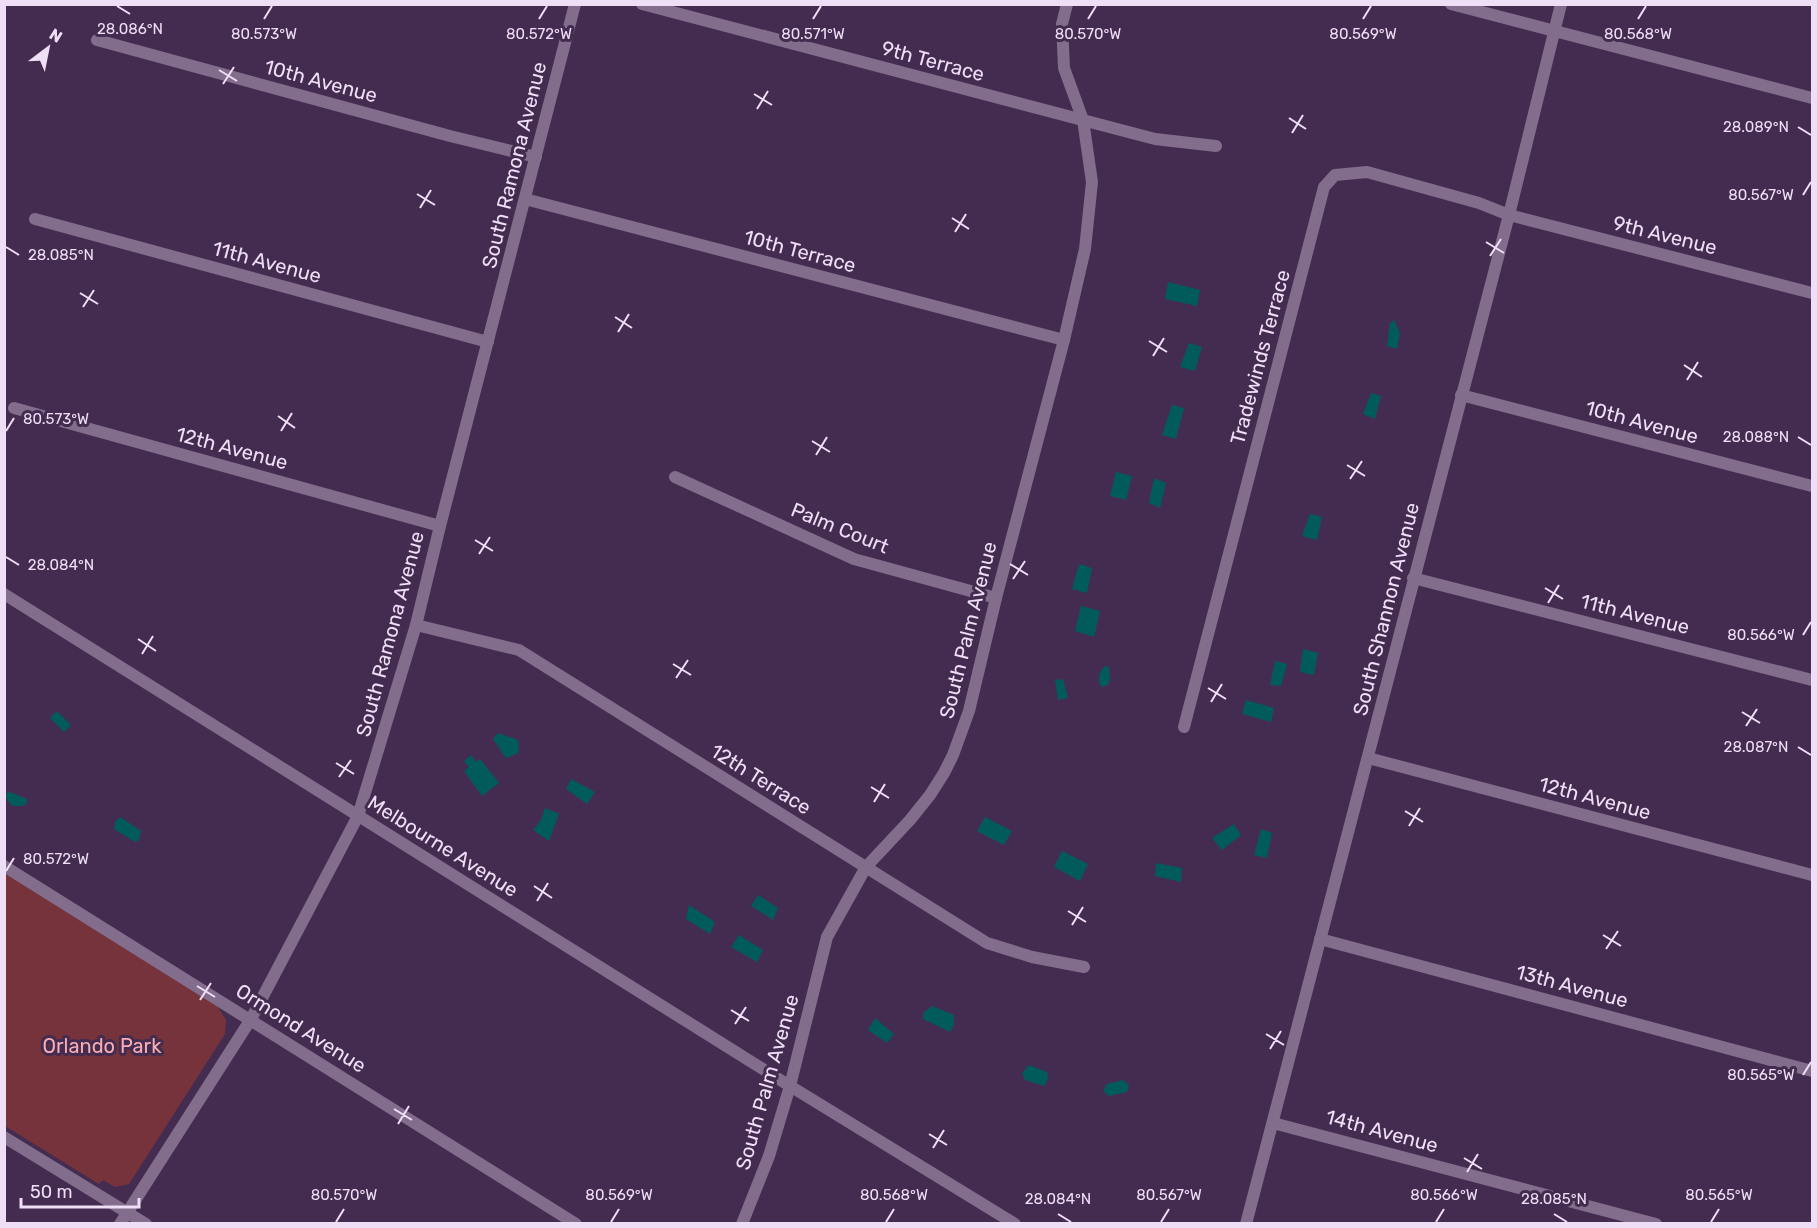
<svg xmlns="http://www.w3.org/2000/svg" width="1817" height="1228" viewBox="0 0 1817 1228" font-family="Rubik,sans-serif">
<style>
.green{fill:#76333b}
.water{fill:#025b5b}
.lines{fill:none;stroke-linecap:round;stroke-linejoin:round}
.minor{stroke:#826d8d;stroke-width:12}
.ticks{fill:none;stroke:#eedff6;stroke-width:2}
.labels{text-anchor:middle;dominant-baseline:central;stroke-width:6;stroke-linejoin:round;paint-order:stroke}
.street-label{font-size:20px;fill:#eedff6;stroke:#442c50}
.park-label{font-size:20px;fill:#f9adb3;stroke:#442c50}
.ticks-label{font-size:15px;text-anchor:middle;fill:#eedff6;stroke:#442c50;stroke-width:6;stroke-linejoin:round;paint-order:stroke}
</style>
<rect width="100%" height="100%" fill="#442c50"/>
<!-- green -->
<polygon class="green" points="4,872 215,1002 226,1020 225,1034 129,1184 115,1187 103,1180 99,1184 5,1126"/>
<!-- water -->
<g class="water">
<polygon points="1168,282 1200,290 1197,306 1165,299"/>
<polygon points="1394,320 1400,333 1397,349 1387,346 1390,323"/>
<polygon points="1189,343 1202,347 1195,371 1180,367"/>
<polygon points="1371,393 1381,396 1375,419 1363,414"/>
<polygon points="1172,405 1184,408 1176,439 1162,435"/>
<polygon points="1116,472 1132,476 1126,500 1110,496"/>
<polygon points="1154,478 1166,483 1160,508 1149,503"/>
<polygon points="1310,514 1322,517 1317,540 1302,536"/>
<polygon points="1079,564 1092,568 1087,593 1072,589"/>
<polygon points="1081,606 1100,611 1094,637 1075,631"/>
<polygon points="1303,649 1318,653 1314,675 1300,672"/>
<polygon points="1275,661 1287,664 1281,686 1270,685"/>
<path d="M1105,666l4,1 1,13 -2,5 -6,2c-6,-6 -3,-15 3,-21z"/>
<polygon points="1063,679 1068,698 1058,700 1055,680"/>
<polygon points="1246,700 1274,708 1271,722 1242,714"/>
<polygon points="57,711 71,725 64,732 50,718"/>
<polygon points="498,733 518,740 519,753 506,758 493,739"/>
<polygon points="471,755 476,762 480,759 499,783 482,796 464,771 469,767 464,761"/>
<polygon points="571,779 595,792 587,804 566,789"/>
<polygon points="10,792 27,799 27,803 23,806 12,806 5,797 5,794"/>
<polygon points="545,808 559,814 549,841 533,830 541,820"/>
<polygon points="120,817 141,831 139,840 135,842 114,829 115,822"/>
<polygon points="985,817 1012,831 1004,845 977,831"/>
<polygon points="1234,824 1241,835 1222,850 1212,838"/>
<polygon points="1261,829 1272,833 1267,858 1254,855"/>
<polygon points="1062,851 1088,864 1080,881 1054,867"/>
<polygon points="1156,863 1182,868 1181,882 1155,876"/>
<polygon points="758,895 778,908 773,920 751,906"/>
<polygon points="689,905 715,922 710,934 686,919"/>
<polygon points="739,935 763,950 757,962 731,947"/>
<polygon points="932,1006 954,1015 954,1025 950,1032 923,1019 923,1013"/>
<polygon points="875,1018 894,1034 887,1043 868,1030"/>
<polygon points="1029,1065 1047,1072 1048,1079 1044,1086 1025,1080 1022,1073"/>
<polygon points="1123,1080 1129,1085 1127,1092 1109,1096 1103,1091 1107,1084"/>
</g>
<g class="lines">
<!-- minor -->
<g class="minor">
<polyline points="642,4 1155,139 1216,146"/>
<polyline points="1451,4 1812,98"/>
<polyline points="97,40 450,136 536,157"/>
<polyline points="525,199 1064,340"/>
<polyline points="35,219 488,342"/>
<polyline points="1461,395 1812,486"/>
<polyline points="14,408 440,526"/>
<polyline points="675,477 854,559 996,598"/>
<polyline points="1413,578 1812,680"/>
<polyline points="4,594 790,1086 1015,1224"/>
<polyline points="416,625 519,650 987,943 1032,957 1084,967"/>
<polyline points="1184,727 1324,187 1335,175 1367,172 1479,203 1509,215 1812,293"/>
<polyline points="1368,758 1812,875"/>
<polyline points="4,866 576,1224"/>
<polyline points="1320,939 1812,1071"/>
<polyline points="1273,1123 1656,1224"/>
<polyline points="4,1137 146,1224"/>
<polyline points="120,1224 251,1019 358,816 416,625 440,526 575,4"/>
<polyline points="742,1224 769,1156 790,1086 827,937 866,867 910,820 930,795 944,773 953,755 969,711 996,598 1064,340 1085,249 1092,182 1083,120 1064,68 1062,24 1067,4"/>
<polyline points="1246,1224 1509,215 1561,4"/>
</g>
</g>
<!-- ticks -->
<path class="ticks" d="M117,6l13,8M264,19l8,-13M539,19l8,-13M813,19l8,-13M1088,19l8,-13M1363,19l8,-13M1638,19l8,-13M219,70l18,11M223,84l11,-17M754,94l18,11M757,109l11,-18M1289,118l17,11M1798,127l13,8M1292,133l11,-18M417,194l18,11M1803,195l8,-13M420,208l11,-18M952,218l17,11M955,232l11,-18M1486,242l18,11M6,247l13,8M1490,256l11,-17M80,293l18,11M83,307l11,-17M615,317l17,11M618,332l11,-18M1149,341l18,11M1153,356l11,-18M1684,365l18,12M1687,380l11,-18M278,416l17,12M6,431l8,-13M281,431l11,-18M1798,437l13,8M812,441l18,11M816,455l11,-18M1347,465l18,11M1350,479l12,-18M475,540l18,11M479,554l11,-17M6,557l13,8M1010,564l18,11M1013,579l12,-18M1545,588l18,11M1548,603l11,-18M1803,635l8,-13M138,639l18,12M142,654l11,-18M673,664l18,11M676,678l12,-18M1208,688l18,11M1211,702l11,-18M1742,712l18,11M1746,726l11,-17M1798,747l13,8M336,763l18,11M339,777l12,-17M871,787l18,11M874,802l11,-18M1405,811l18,11M1409,826l11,-18M6,871l8,-13M534,886l18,12M537,901l11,-18M1068,911l18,11M1072,925l11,-18M1603,935l18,11M1606,949l12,-18M197,986l18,11M200,1000l11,-17M731,1010l18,11M735,1024l11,-17M1266,1034l18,11M1270,1049l11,-18M1803,1075l8,-13M394,1109l18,11M398,1124l11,-18M929,1134l18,11M933,1148l11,-18M1464,1158l18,11M1467,1172l11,-18M1058,1214l13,8M1554,1214l13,8M336,1222l8,-13M611,1222l8,-13M886,1222l8,-13M1161,1222l8,-13M1436,1222l8,-13M1711,1222l8,-13"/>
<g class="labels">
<!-- street labels -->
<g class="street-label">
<text transform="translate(933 61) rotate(15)">9th Terrace</text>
<text transform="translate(321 81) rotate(15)">10th Avenue</text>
<text transform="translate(514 165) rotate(-76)">South Ramona Avenue</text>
<text transform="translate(1665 235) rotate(14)">9th Avenue</text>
<text transform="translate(800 251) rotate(15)">10th Terrace</text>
<text transform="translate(267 262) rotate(15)">11th Avenue</text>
<text transform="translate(1260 357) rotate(-75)">Tradewinds Terrace</text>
<text transform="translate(1642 422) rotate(15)">10th Avenue</text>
<text transform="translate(232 448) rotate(15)">12th Avenue</text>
<text transform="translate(840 528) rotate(22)">Palm Court</text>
<text transform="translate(1386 609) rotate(-76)">South Shannon Avenue</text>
<text transform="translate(1635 614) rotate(14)">11th Avenue</text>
<text transform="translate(968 630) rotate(-76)">South Palm Avenue</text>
<text transform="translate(390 634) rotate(-75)">South Ramona Avenue</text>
<text transform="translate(761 779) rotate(32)">12th Terrace</text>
<text transform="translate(1595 798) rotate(15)">12th Avenue</text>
<text transform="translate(443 846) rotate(32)">Melbourne Avenue</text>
<text transform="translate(1572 986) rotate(15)">13th Avenue</text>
<text transform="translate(301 1028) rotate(32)">Ormond Avenue</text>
<text transform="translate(767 1082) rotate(-74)">South Palm Avenue</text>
<text transform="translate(1382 1131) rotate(15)">14th Avenue</text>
</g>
<!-- park labels -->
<g class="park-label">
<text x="102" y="1046">Orlando Park</text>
</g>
</g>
<g class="ticks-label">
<text x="130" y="34">28.086°N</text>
<text x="264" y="39">80.573°W</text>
<text x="539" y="39">80.572°W</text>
<text x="813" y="39">80.571°W</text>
<text x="1088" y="39">80.570°W</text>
<text x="1363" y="39">80.569°W</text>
<text x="1638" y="39">80.568°W</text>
<text x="1756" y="132">28.089°N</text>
<text x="1761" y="200">80.567°W</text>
<text x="61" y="260">28.085°N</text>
<text x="56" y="424">80.573°W</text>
<text x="1756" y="442">28.088°N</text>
<text x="61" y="570">28.084°N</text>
<text x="1761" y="640">80.566°W</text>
<text x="1756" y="752">28.087°N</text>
<text x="56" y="864">80.572°W</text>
<text x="1761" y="1080">80.565°W</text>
<text x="344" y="1200">80.570°W</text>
<text x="619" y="1200">80.569°W</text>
<text x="894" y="1200">80.568°W</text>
<text x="1169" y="1200">80.567°W</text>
<text x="1444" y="1200">80.566°W</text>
<text x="1719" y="1200">80.565°W</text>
<text x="1058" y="1204">28.084°N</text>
<text x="1554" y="1204">28.085°N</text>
</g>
<!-- border -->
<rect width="1817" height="1228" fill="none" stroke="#eedff6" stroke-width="12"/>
<!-- north arrow -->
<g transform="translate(48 48) rotate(32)" stroke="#442c50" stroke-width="4.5" paint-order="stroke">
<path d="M0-4.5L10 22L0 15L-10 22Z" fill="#eedff6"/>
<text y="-9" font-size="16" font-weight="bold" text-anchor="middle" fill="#eedff6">N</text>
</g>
<!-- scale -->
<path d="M21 1198v9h118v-9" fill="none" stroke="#eedff6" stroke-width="3"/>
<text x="30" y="1198" font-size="18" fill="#eedff6" stroke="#442c50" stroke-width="4.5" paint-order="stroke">50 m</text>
</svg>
